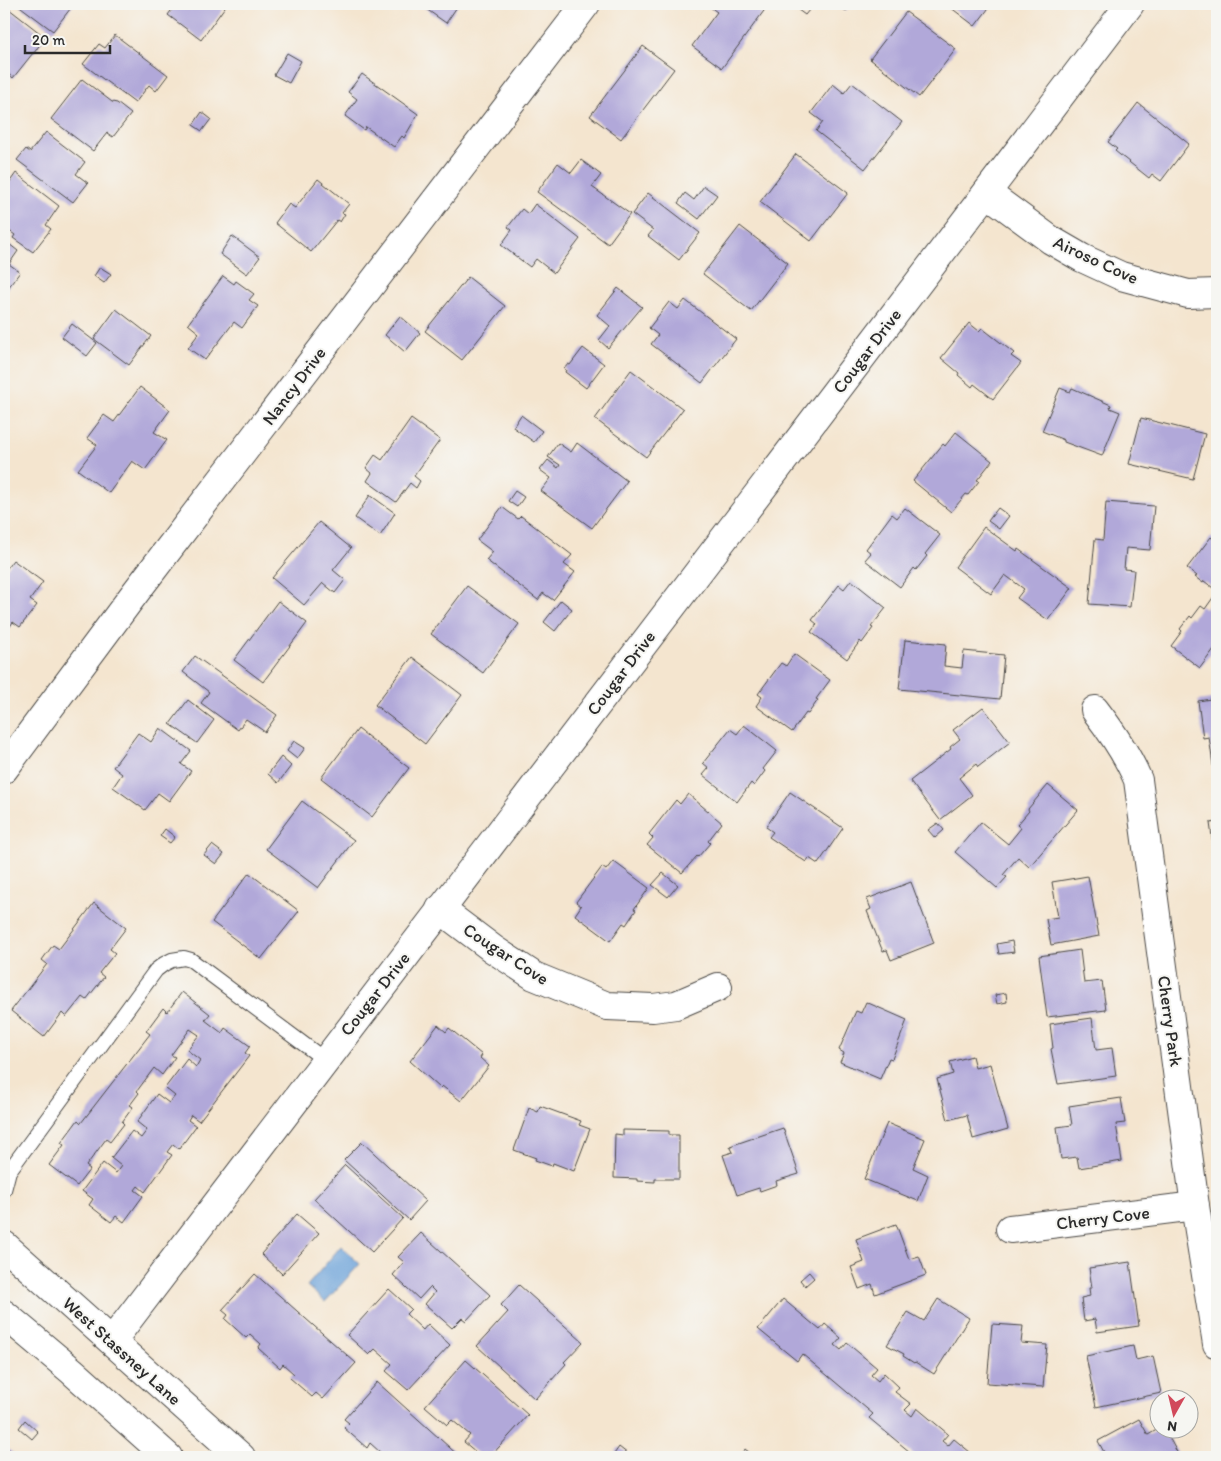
<svg xmlns="http://www.w3.org/2000/svg" width="1221" height="1461" viewBox="0 0 1221 1461" font-family="Itim,sans-serif">
<style>
.water{fill:#6ca2d9;stroke:#4c6682}
.building{fill:#b1a8d9}
.lines{fill:none;stroke-linecap:round;stroke-linejoin:round}
.service-casing{stroke:#494744;stroke-width:16}
.minor-casing{stroke:#494744;stroke-width:30}
.secondary-casing{stroke:#494744;stroke-width:30}
.service{stroke:#fff;stroke-width:14}
.minor{stroke:#fff;stroke-width:28}
.secondary{stroke:#fff;stroke-width:28}
.labels{text-anchor:middle;dominant-baseline:central;stroke-width:4;stroke-linejoin:round;paint-order:stroke}
.street-label{font-size:18px;fill:#2b2b2b;stroke:#f6f6f2}
</style>
<rect width="100%" height="100%" fill="#f6f6f2"/>
<filter id="ink" filterUnits="userSpaceOnUse"><feTurbulence type="fractalNoise" baseFrequency=".02" numOctaves="2"/><feDisplacementMap in="SourceGraphic" scale="10" xChannelSelector="R" yChannelSelector="G"/><feConvolveMatrix kernelMatrix="1 2 1 2 8 2 1 2 1" color-interpolation-filters="sRGB"/></filter>
<filter id="wash" filterUnits="userSpaceOnUse"><feTurbulence type="fractalNoise" baseFrequency=".0096" numOctaves="4" result="noise"/><feDisplacementMap in="SourceGraphic" scale="20" xChannelSelector="R" yChannelSelector="G"/><feGaussianBlur stdDeviation="1.12" result="paint"/><feColorMatrix in="noise" values="0 0 0 0 0 0 0 0 0 0 0 0 0 0 0 0 0 1.4 0 .05"/><feComposite in="paint" operator="in"/></filter>
<g filter="url(#wash)">
<rect width="100%" height="100%" fill="#f4e5cf"/>
<!-- water -->
<polygon class="water" points="341,1246 360,1264 325,1302 307,1286"/>
<g id="blocks">
<!-- building -->
<g class="building">
<polygon points="17,4 74,4 53,31"/>
<polygon points="176,4 227,4 201,40 168,15"/>
<polygon points="419,4 459,4 446,23"/>
<polygon points="706,4 769,4 722,68 692,46 717,12"/>
<polygon points="790,4 814,4 805,15"/>
<polygon points="836,4 851,4 846,11"/>
<polygon points="946,4 992,4 975,26"/>
<polygon points="4,5 45,37 34,53 33,53 13,78 4,70"/>
<polygon points="906,12 956,49 919,97 870,59"/>
<polygon points="115,35 168,75 156,91 149,85 135,103 83,64 99,44 105,48"/>
<polygon points="643,46 674,69 621,139 590,116"/>
<polygon points="287,53 301,61 289,83 274,75"/>
<polygon points="362,74 418,114 404,138 402,136 394,147 366,127 364,130 345,116 357,99 348,92"/>
<polygon points="82,79 112,102 117,103 131,114 113,137 107,133 93,151 51,119"/>
<polygon points="852,83 902,122 865,169 816,131 823,122 811,113 833,84 844,93"/>
<polygon points="1138,103 1189,144 1161,181 1152,174 1149,178 1115,151 1117,149 1108,142"/>
<polygon points="202,112 211,119 202,131 193,125"/>
<polygon points="46,132 85,162 76,174 88,183 73,202 17,160 26,149 30,152"/>
<polygon points="796,154 848,193 811,241 760,202"/>
<polygon points="581,160 601,175 592,187 630,214 608,244 537,192 558,163 571,173"/>
<polygon points="16,173 59,206 46,225 51,229 33,252 13,238 15,235 4,227 4,190"/>
<polygon points="318,179 349,204 342,213 345,214 340,222 337,220 311,252 275,223 289,204 295,208"/>
<polygon points="704,186 717,195 699,219 678,203 685,193 694,200"/>
<polygon points="648,193 700,233 679,260 648,236 653,230 632,214"/>
<polygon points="535,204 580,239 554,273 536,259 530,267 501,245 512,230 508,227 522,209 528,214"/>
<polygon points="740,226 788,263 751,311 703,274"/>
<polygon points="232,236 260,257 247,274 220,254"/>
<polygon points="4,240 18,251 9,264 20,272 5,292 4,290"/>
<polygon points="100,267 111,274 104,283 94,276"/>
<polygon points="223,276 234,284 236,281 254,294 249,300 258,306 242,328 234,322 205,360 188,348 199,333 188,324"/>
<polygon points="468,277 505,306 462,360 425,331"/>
<polygon points="618,288 642,307 608,348 599,340 610,326 597,315"/>
<polygon points="685,300 736,339 702,383 651,344 658,335 649,328 669,302 678,309"/>
<polygon points="116,309 151,336 129,365 94,339"/>
<polygon points="400,316 420,333 405,352 385,335"/>
<polygon points="969,323 979,331 982,328 1014,353 1011,356 1021,363 993,399 974,384 972,387 958,375 959,373 941,358"/>
<polygon points="72,324 97,343 87,356 62,337"/>
<polygon points="583,348 604,364 586,388 565,372 566,370 564,369 568,364 570,365"/>
<polygon points="631,370 683,409 646,457 595,419"/>
<polygon points="140,387 170,410 154,432 167,440 145,470 132,461 109,493 78,470 97,445 87,438 104,415 114,422"/>
<polygon points="1060,388 1070,392 1072,388 1111,405 1110,408 1120,412 1102,456 1064,442 1064,440 1042,431"/>
<polygon points="521,415 542,431 534,442 513,427"/>
<polygon points="1141,418 1205,434 1193,479 1129,464"/>
<polygon points="411,419 440,440 414,476 420,481 416,488 410,483 396,502 367,481 372,473 366,468 375,455 382,460"/>
<polygon points="956,432 992,461 977,480 979,481 968,495 966,494 951,512 913,481 943,444 945,446"/>
<polygon points="558,443 571,452 577,443 627,481 592,528 541,491 551,478 540,470 548,460 558,468 560,465 548,457"/>
<polygon points="515,491 524,497 517,507 508,501"/>
<polygon points="370,495 395,513 380,536 355,518"/>
<polygon points="1106,502 1154,506 1150,550 1126,548 1124,569 1134,570 1130,607 1089,604 1095,539 1103,540"/>
<polygon points="502,507 518,519 521,516 572,555 564,564 575,572 553,600 543,593 538,600 486,560 493,552 477,540"/>
<polygon points="905,508 940,535 925,554 927,556 916,570 914,568 900,587 865,560 871,553 866,549 892,514 897,518"/>
<polygon points="998,508 1009,516 999,529 988,521"/>
<polygon points="319,522 351,548 333,570 345,580 335,593 323,583 304,605 272,578"/>
<polygon points="984,527 1017,551 1018,549 1072,588 1048,620 1017,598 1024,589 1005,575 991,594 955,567"/>
<polygon points="1211,537 1217,542 1217,591 1204,581 1203,583 1195,577 1197,576 1187,568"/>
<polygon points="13,560 43,582 30,600 37,605 20,627 13,622 4,635 4,572"/>
<polygon points="851,580 886,608 871,627 873,628 862,643 860,641 847,659 811,632 817,624 812,620 839,585 844,589"/>
<polygon points="467,586 519,624 483,673 431,634"/>
<polygon points="1217,592 1217,645 1200,668 1171,646 1182,631 1180,629 1190,616 1192,618 1201,606 1205,609"/>
<polygon points="561,600 572,609 555,631 544,622"/>
<polygon points="278,601 307,623 263,682 234,660"/>
<polygon points="905,640 946,644 944,666 962,668 964,651 1004,655 1000,699 899,689"/>
<polygon points="794,654 830,680 816,699 818,700 808,714 806,713 792,732 756,706 762,697 758,694 781,663 786,666"/>
<polygon points="195,656 277,715 265,732 246,719 238,730 201,703 209,692 183,672"/>
<polygon points="412,657 462,695 425,744 375,705"/>
<polygon points="1217,698 1217,778 1215,779 1209,737 1203,738 1198,701"/>
<polygon points="188,700 214,720 197,743 170,724"/>
<polygon points="983,707 1010,742 978,767 976,764 959,778 972,795 940,820 910,781 951,749 950,747 960,739 953,730"/>
<polygon points="744,725 777,751 763,769 765,771 754,786 751,783 737,802 703,775 709,768 703,763 730,729 737,734"/>
<polygon points="160,728 191,751 181,764 191,771 169,801 158,793 145,810 113,787 122,774 113,767 138,733 151,742"/>
<polygon points="358,729 409,768 372,817 321,778"/>
<polygon points="294,741 305,748 297,759 287,751"/>
<polygon points="281,757 291,766 278,783 268,774"/>
<polygon points="1048,785 1078,810 1029,867 1018,857 1003,875 1007,877 997,888 955,852 981,822 1008,844 1021,828 1017,825 1029,811 1028,809"/>
<polygon points="790,792 843,828 818,864 809,858 806,862 769,837 773,832 766,827"/>
<polygon points="688,794 722,823 708,841 710,843 698,857 697,856 682,873 647,845 653,838 649,834 676,800 680,804"/>
<polygon points="302,801 354,840 318,888 266,849"/>
<polygon points="1217,822 1217,851 1214,851 1210,823"/>
<polygon points="938,823 944,830 935,838 928,830"/>
<polygon points="165,829 175,837 170,843 160,836"/>
<polygon points="212,845 224,854 216,864 204,855"/>
<polygon points="613,861 649,888 634,909 636,910 626,925 623,923 610,941 575,915 581,906 576,902 602,867 606,870"/>
<polygon points="249,873 299,911 261,959 212,922"/>
<polygon points="663,873 678,885 668,897 652,885"/>
<polygon points="1088,876 1099,936 1051,945 1046,919 1058,917 1052,882"/>
<polygon points="911,882 934,943 891,960 887,950 883,951 881,947 867,911 871,909 867,899"/>
<polygon points="94,903 126,928 110,949 115,953 99,973 104,977 86,1000 82,997 66,1017 62,1013 44,1037 11,1011 47,964 42,960 53,945 59,949"/>
<polygon points="1012,941 1014,952 999,954 997,944"/>
<polygon points="1080,950 1084,983 1102,981 1106,1010 1047,1017 1039,956"/>
<polygon points="182,992 210,1014 205,1020 222,1033 225,1028 250,1046 245,1053 249,1056 199,1121 191,1115 188,1120 196,1126 179,1149 173,1144 167,1152 172,1155 145,1192 138,1186 135,1190 143,1196 124,1222 116,1216 111,1222 89,1205 93,1199 82,1191 103,1163 116,1173 121,1166 111,1158 132,1131 141,1138 147,1130 137,1122 157,1094 169,1103 175,1096 165,1088 187,1059 196,1067 200,1060 187,1050 199,1035 190,1029 171,1055 175,1057 162,1075 154,1068 137,1091 139,1093 130,1105 133,1107 122,1122 124,1124 110,1142 106,1139 86,1166 90,1169 77,1186 49,1165 64,1145 61,1143 78,1120 81,1123 150,1034 146,1031 163,1008 167,1012"/>
<polygon points="1006,993 1007,1002 997,1004 995,995"/>
<polygon points="866,1002 907,1020 892,1059 889,1058 880,1079 840,1062 844,1053 839,1050 856,1011 861,1013"/>
<polygon points="1092,1018 1096,1050 1112,1048 1116,1076 1058,1084 1051,1049 1053,1048 1050,1024"/>
<polygon points="438,1025 446,1032 449,1028 482,1055 480,1058 489,1066 461,1101 442,1086 440,1088 410,1061"/>
<polygon points="972,1056 975,1068 990,1064 1008,1129 973,1139 967,1115 948,1120 937,1079 953,1074 950,1062"/>
<polygon points="1121,1098 1125,1123 1116,1124 1122,1161 1079,1168 1077,1157 1061,1159 1057,1127 1072,1125 1069,1106"/>
<polygon points="540,1106 581,1121 579,1125 590,1129 574,1171 553,1163 552,1166 535,1160 536,1158 514,1150 529,1108 538,1112"/>
<polygon points="887,1123 925,1139 913,1168 928,1175 918,1201 864,1179"/>
<polygon points="783,1128 799,1174 776,1181 777,1185 760,1191 759,1188 737,1195 723,1155 733,1152 730,1146"/>
<polygon points="623,1130 669,1131 669,1135 679,1135 679,1179 655,1179 655,1182 637,1181 637,1179 614,1178 615,1134 623,1135"/>
<polygon points="362,1142 426,1201 409,1220 344,1160"/>
<polygon points="345,1165 403,1218 372,1252 314,1199"/>
<polygon points="297,1214 319,1233 282,1274 261,1254"/>
<polygon points="896,1224 909,1259 919,1256 926,1275 875,1294 872,1284 859,1289 851,1267 864,1262 856,1239"/>
<polygon points="421,1233 490,1295 466,1321 462,1318 452,1328 425,1304 435,1292 430,1287 419,1299 393,1275 404,1262 398,1257"/>
<polygon points="1130,1262 1139,1326 1097,1332 1095,1319 1084,1321 1081,1298 1090,1296 1089,1288 1092,1288 1089,1268"/>
<polygon points="809,1272 814,1278 805,1286 800,1280"/>
<polygon points="255,1274 356,1363 323,1399 316,1393 312,1397 290,1378 294,1374 283,1364 280,1368 258,1348 261,1344 250,1334 246,1338 225,1319 228,1315 222,1310"/>
<polygon points="519,1285 583,1342 564,1362 566,1364 535,1399 477,1346 508,1312 501,1305"/>
<polygon points="389,1289 411,1309 406,1314 423,1330 428,1324 450,1345 408,1390 386,1371 392,1364 375,1349 369,1355 347,1335"/>
<polygon points="783,1299 820,1330 825,1324 841,1338 835,1345 841,1350 847,1343 877,1368 871,1375 878,1381 884,1373 899,1387 895,1392 911,1404 905,1410 912,1416 917,1408 948,1434 942,1441 948,1446 954,1439 976,1457 916,1457 869,1418 873,1414 802,1354 797,1361 758,1329"/>
<polygon points="938,1299 969,1318 934,1374 915,1362 914,1363 903,1356 904,1354 887,1345 908,1312 924,1321"/>
<polygon points="992,1324 1023,1326 1021,1343 1047,1345 1043,1387 987,1383"/>
<polygon points="1133,1346 1136,1360 1153,1356 1161,1393 1096,1407 1086,1356"/>
<polygon points="466,1360 528,1415 490,1457 482,1457 464,1442 470,1435 452,1420 447,1425 425,1406"/>
<polygon points="377,1382 460,1457 378,1457 381,1453 370,1443 367,1448 344,1428 349,1423 344,1419"/>
<polygon points="1139,1419 1148,1435 1160,1428 1164,1428 1178,1454 1172,1457 1105,1457 1104,1455 1105,1454 1098,1441"/>
<polygon points="25,1420 38,1432 32,1439 19,1428"/>
<polygon points="4,1445 17,1457 4,1457"/>
<polygon points="619,1447 628,1454 626,1457 612,1457"/>
<polygon points="745,1449 755,1457 739,1457"/>
</g>
</g>
</g>
<g filter="url(#ink)">
<use href="#blocks" fill-opacity="0" stroke="#494744" stroke-width="1"/>
<g class="lines">
<defs>
<polyline id="service" points="4,1190 9,1171 156,970 164,964 172,960 184,958 191,960 325,1060"/>
<g id="minor">
<polyline points="987,193 1051,240 1082,258 1121,276 1188,294 1217,293"/>
<path d="M1095,710c17,22 32,44 43,70l57,426 22,138"/>
<polyline points="4,769 135,593 586,4"/>
<polyline points="440,909 493,949 534,976 607,1006 653,1008 676,1005 718,987"/>
<polyline points="1010,1229 1195,1206"/>
<polyline points="112,1341 735,524 1130,4"/>
</g>
<g id="secondary">
<polyline points="4,1245 241,1457"/>
<polyline points="4,1314 72,1371 168,1457"/>
</g>
</defs>
<!-- service casing -->
<use href="#service" class="service-casing"/>
<!-- minor casing -->
<use href="#minor" class="minor-casing"/>
<!-- secondary casing -->
<use href="#secondary" class="secondary-casing"/>
<!-- service -->
<use href="#service" class="service"/>
<!-- minor -->
<use href="#minor" class="minor"/>
<!-- secondary -->
<use href="#secondary" class="secondary"/>
</g>
</g>
<g class="labels">
<!-- street labels -->
<g class="street-label">
<text transform="translate(1096 260) rotate(25)">Airoso Cove</text>
<text transform="translate(867 351) rotate(-53)">Cougar Drive</text>
<text transform="translate(294 386) rotate(-53)">Nancy Drive</text>
<text transform="translate(621 673) rotate(-53)">Cougar Drive</text>
<text transform="translate(506 954) rotate(33)">Cougar Cove</text>
<text transform="translate(375 994) rotate(-52)">Cougar Drive</text>
<text transform="translate(1170 1021) rotate(82)">Cherry Park</text>
<text transform="translate(1103 1218) rotate(-7)">Cherry Cove</text>
<text transform="translate(122 1351) rotate(42)">West Stassney Lane</text>
</g>
</g>
<!-- margin -->
<rect width="1221" height="1461" fill="none" stroke="#f6f6f2" stroke-width="20"/>
<!-- north arrow -->
<g transform="translate(1174 1414) rotate(188)"><circle r="24" fill="#f6f6f2" stroke="#a5a5a2"/>
<path d="M0-4L9 19L0 12L-9 19Z" fill="#d1495b"/>
<text y="-8" font-size="14" font-weight="bold" text-anchor="middle" fill="#2b2b2b">N</text>
</g>
<!-- scale -->
<path d="M25 45v8h85v-8" fill="none" stroke="#2b2b2b" stroke-width="2.5"/>
<text x="32" y="45" font-size="15" fill="#2b2b2b" stroke="#f6f6f2" stroke-width="4" paint-order="stroke">20 m</text>
</svg>
